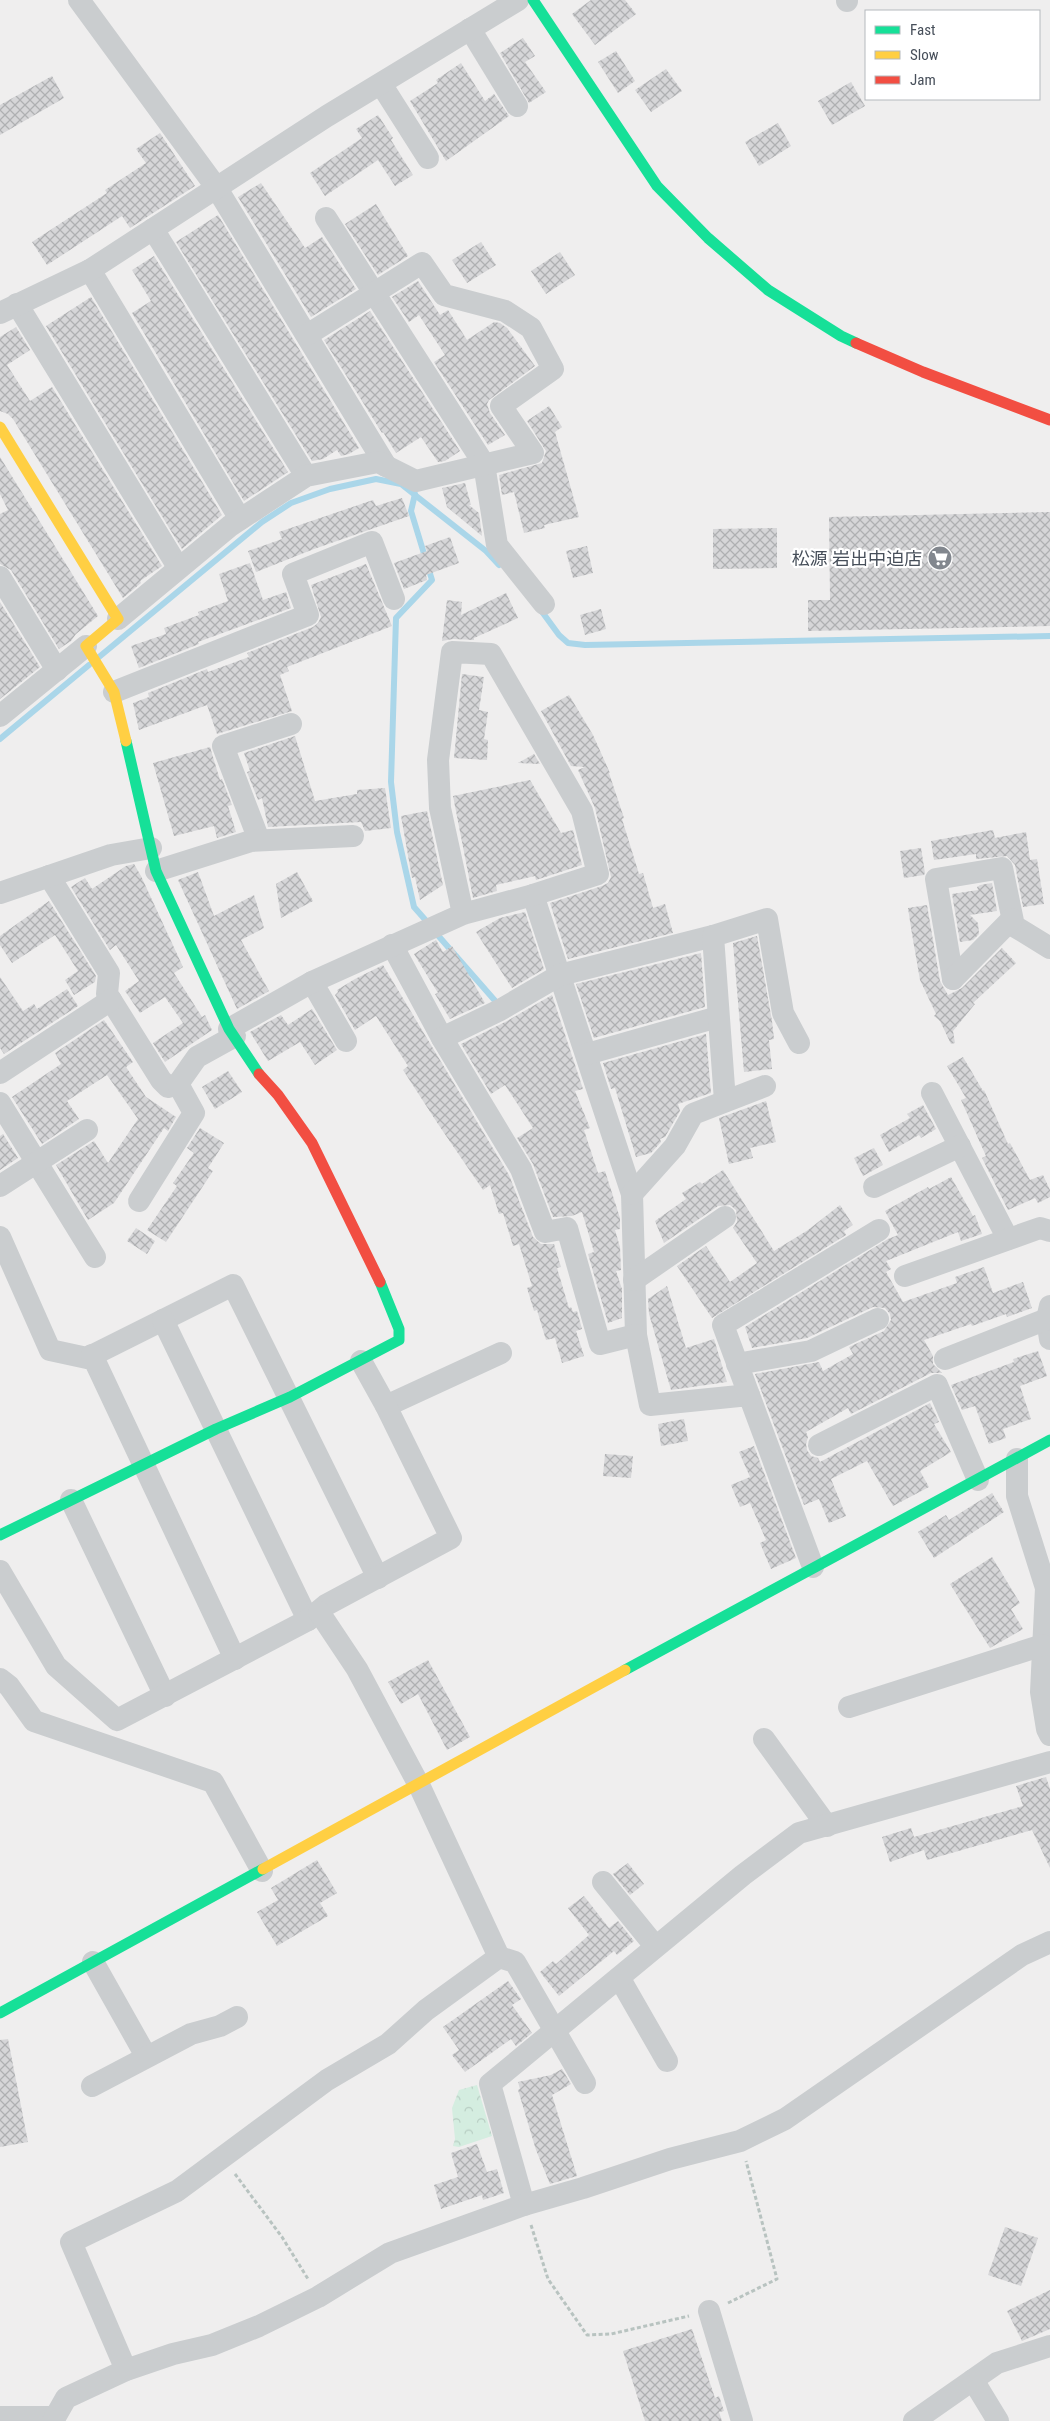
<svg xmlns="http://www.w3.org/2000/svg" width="1050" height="2421" viewBox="0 0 1050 2421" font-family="'Roboto Condensed','Noto Sans JP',sans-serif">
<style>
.park{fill:url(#park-crowns)}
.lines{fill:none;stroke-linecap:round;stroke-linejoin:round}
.stream{stroke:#aad6e9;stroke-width:6}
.building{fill:url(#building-cross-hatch)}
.path{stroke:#b8c3c0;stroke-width:3;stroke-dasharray:4 2.5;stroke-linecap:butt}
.street{stroke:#cacdcf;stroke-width:22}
.fast{stroke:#16e098;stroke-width:11}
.slow{stroke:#ffcf43;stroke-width:11}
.jam{stroke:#f24e42;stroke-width:11}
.labels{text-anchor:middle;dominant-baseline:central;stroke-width:4.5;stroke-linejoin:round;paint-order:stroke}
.poi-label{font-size:18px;fill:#474f5a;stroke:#fff;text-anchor:end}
</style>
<defs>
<pattern id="park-crowns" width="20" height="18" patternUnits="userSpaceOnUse" patternTransform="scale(1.25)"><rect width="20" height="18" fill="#d4ede0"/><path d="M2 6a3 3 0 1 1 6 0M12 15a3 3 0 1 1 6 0" fill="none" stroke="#b7cdc2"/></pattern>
<pattern id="building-cross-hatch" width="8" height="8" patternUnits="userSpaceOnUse" patternTransform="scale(1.25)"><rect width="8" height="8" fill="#d6d6d8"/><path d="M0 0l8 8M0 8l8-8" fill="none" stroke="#afb0b2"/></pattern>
</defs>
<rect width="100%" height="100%" fill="#efeeee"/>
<!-- park -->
<polygon class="park" points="477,2085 492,2136 459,2147 453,2146 455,2139 452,2108 459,2090"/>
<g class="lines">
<!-- stream -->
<g class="stream">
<polyline points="415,494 411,511 432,580 396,618 391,782 397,832 414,907 429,924"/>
<polyline points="540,609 559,635 568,643 585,645 1050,636"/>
<polyline points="99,657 262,522 291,503 330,489 376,479 401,484 486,551 499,565"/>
<polyline points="0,739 89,665"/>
<polyline points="435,932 497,1003"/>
</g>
</g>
<!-- building -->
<g class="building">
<polygon points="591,0 625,0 636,14 595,45 572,14"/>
<polygon points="523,38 535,56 525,62 546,92 529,103 500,53"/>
<polygon points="616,51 635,81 618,93 598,62"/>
<polygon points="461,63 485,101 494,94 509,116 446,161 410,101 438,83 436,80"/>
<polygon points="666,69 682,91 651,112 635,90"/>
<polygon points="52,76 64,98 0,135 0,105"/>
<polygon points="851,82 865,106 832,125 818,101"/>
<polygon points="378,115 393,138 391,140 413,175 395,186 378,160 325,196 310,173 362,138 356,129"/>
<polygon points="778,123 791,146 759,166 745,142"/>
<polygon points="160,133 195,186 130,228 122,216 47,265 32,242 107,193 105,190 146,163 136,149"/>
<polygon points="261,183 305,248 322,237 356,289 311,317 238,197"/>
<polygon points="376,204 408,256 378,275 345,224"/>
<polygon points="218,215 359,448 349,454 341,456 337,450 323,459 312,461 176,242"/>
<polygon points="481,242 496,265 467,283 452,260"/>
<polygon points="560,252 575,275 546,294 531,271"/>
<polygon points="154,256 288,472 244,501 132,313 151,301 132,270"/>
<polygon points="418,281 440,315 448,310 467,340 494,322 500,323 507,328 535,366 489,400 487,404 490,413 505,435 488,445 434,362 445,355 419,315 409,322 392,297"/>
<polygon points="91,297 222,515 182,549 46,326"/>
<polygon points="370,311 460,451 445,461 438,462 421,437 396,453 383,432 382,433 324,340"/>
<polygon points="16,327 30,350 7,365 30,401 52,387 162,566 140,581 141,583 123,598 13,419 8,414 0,411 0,337"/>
<polygon points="549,406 562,427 555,432 579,517 544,525 545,528 524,533 514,492 502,495 499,475 542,463 546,451 527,421"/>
<polygon points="0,457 98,616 76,634 71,641 59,649 11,570 0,564 0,514 8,510 0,494"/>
<polygon points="465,483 471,505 469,505 479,513 482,536 447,507 442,488"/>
<polygon points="402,498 409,516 314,549 256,572 248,551 282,539 279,532 373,500 376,506"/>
<polygon points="1050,512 1050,626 808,631 808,600 830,600 829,517"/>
<polygon points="777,528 777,568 713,569 713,529"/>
<polygon points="450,537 459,563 426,575 427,580 404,589 394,563 427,551 425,546"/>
<polygon points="587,546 593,573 573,578 566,551"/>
<polygon points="250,563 263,600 286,592 291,608 198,642 199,644 139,668 131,646 166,634 164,628 199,615 198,612 228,601 219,574"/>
<polygon points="366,564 392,626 287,667 289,671 280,675 292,711 217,734 207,705 139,730 133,703 149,697 148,693 207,669 208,672 249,657 247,653 313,627 318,623 321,617 311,585"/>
<polygon points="506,593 518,618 474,638 474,640 453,639 442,641 447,600 462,602 461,615"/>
<polygon points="0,602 40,667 0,699"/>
<polygon points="601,609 606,629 585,635 580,615"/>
<polygon points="462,674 484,677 479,710 488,712 484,739 488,740 487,760 454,758"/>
<polygon points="569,695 593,735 610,773 609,773 624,818 622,819 639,874 643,873 653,908 665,904 673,933 568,959 550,903 602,886 608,883 611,877 595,808 578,770 585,767 571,766 541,711"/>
<polygon points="295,736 315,801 357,794 357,790 385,788 391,828 365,831 361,822 268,827 262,798 258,800 247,772 250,771 244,753"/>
<polygon points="210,747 220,780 222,779 232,805 228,806 236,832 217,838 214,826 174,836 153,763"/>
<polygon points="534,754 540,764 518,763"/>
<polygon points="530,780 561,833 573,830 582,865 536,880 535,876 496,885 497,891 473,898 453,796"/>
<polygon points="427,811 443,885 420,900 415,877 412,878 401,816"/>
<polygon points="993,830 995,838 1026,832 1030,860 1037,859 1044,904 1023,907 1015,865 1007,856 976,859 976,854 934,860 931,841"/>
<polygon points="921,848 925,873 924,875 904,878 900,851"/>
<polygon points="134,864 141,876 183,967 174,973 202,1017 205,1015 212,1030 165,1062 153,1043 183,1023 165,997 140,1013 125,991 139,981 116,945 110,950 71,887 85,878 92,889 126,866"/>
<polygon points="198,872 214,916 254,895 264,928 241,940 269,991 237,1009 178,880"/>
<polygon points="297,872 313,901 281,918 276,884"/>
<polygon points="992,883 997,911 970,915 978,923 979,934 973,940 960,942 952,894 978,890 977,887 980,885"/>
<polygon points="49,901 96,976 95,982 74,995 65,980 78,971 55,935 12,963 0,945 0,936"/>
<polygon points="927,905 940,981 948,995 962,988 1002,948 1016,963 973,1003 975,1004 953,1031 955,1043 951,1044 940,1021 934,1016 936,1014 920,980 912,934 908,908"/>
<polygon points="525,912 544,969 512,988 476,932 500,918"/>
<polygon points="757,936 772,1021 774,1039 769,1040 772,1069 744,1072 733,943"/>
<polygon points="436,940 443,952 452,946 485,1003 450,1019 435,994 438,993 414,954"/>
<polygon points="701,953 705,1007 594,1038 576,984"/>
<polygon points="383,965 509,1175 533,1237 541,1244 554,1244 561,1267 557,1268 569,1308 571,1307 573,1312 577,1311 582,1329 576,1331 584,1356 562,1363 555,1338 546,1340 537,1310 534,1311 527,1288 532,1286 519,1244 513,1246 503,1213 499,1214 490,1185 483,1190 438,1124 403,1070 408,1066 376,1016 355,1030 335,995 338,992 337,990 355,979"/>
<polygon points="0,977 23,1011 34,1004 37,1009 67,989 78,1006 4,1054 0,1048"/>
<polygon points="552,995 583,1089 575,1091 590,1128 584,1130 598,1173 605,1171 620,1218 620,1229 615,1230 620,1247 621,1270 616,1271 622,1289 622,1318 608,1323 588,1254 594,1252 582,1212 572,1216 553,1217 533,1164 517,1138 533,1128 505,1085 491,1094 461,1044 507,1021"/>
<polygon points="312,1009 337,1050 315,1065 300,1042 268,1061 250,1032 281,1015 288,1025"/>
<polygon points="104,1020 133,1062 126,1067 146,1097 176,1117 168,1131 164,1128 114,1203 88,1220 56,1165 94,1141 108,1163 138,1119 107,1075 67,1101 79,1119 42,1144 12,1097 61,1064 55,1053"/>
<polygon points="706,1034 711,1093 678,1104 680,1111 665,1137 660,1139 661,1142 651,1153 636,1157 615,1088 611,1089 603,1063"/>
<polygon points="963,1057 983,1091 984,1090 1008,1144 1010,1143 1030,1180 1043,1175 1050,1190 1050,1197 1038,1203 1035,1198 1008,1210 982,1158 986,1156 961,1100 966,1098 947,1066"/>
<polygon points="228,1071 242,1092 215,1109 202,1087"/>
<polygon points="766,1101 776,1142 750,1148 753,1158 729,1164 719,1118"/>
<polygon points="923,1105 936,1129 921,1138 919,1135 889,1152 880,1135 910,1118 907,1114"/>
<polygon points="200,1128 224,1143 208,1168 213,1171 166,1242 147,1230 177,1186 173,1183 194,1153 187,1148"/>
<polygon points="3,1134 18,1158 0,1170 0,1136"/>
<polygon points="874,1148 883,1165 863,1176 854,1158"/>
<polygon points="723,1170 774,1251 808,1230 840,1205 853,1225 844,1231 846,1235 712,1318 677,1266 706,1246 730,1282 757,1263 733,1228 737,1222 736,1210 730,1205 718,1206 664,1243 655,1221 686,1199 682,1193 700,1182 702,1184"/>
<polygon points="951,1177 973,1216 975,1215 982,1234 961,1241 958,1232 886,1261 891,1269 886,1272 903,1302 957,1283 955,1277 984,1267 993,1293 1023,1282 1032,1308 1007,1317 1006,1314 972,1326 971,1324 924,1340 933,1356 933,1364 942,1373 931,1373 851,1414 848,1408 806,1432 808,1437 806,1444 807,1450 811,1456 818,1458 820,1462 930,1403 939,1422 934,1424 951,1452 920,1471 929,1487 893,1506 867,1461 831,1479 846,1516 829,1523 819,1499 804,1505 755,1374 819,1362 823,1371 853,1354 849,1347 884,1331 891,1320 890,1314 885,1308 873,1307 807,1338 752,1348 745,1327 888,1239 898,1235 885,1211 928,1187 929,1189"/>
<polygon points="136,1228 155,1241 147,1254 127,1241"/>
<polygon points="667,1286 686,1348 714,1339 727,1382 671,1390 649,1314 648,1299"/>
<polygon points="1038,1351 1047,1376 1020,1386 1031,1419 1003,1429 1006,1438 989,1444 975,1406 962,1410 951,1385 1014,1362 1013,1359"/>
<polygon points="684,1419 688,1441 661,1446 658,1424"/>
<polygon points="754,1446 796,1558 771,1569 760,1543 766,1540 750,1503 740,1507 731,1485 750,1477 739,1452"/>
<polygon points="605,1454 633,1456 631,1478 603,1476"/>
<polygon points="992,1493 1004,1512 934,1558 918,1532 946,1515 949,1520"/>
<polygon points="992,1557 1020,1603 1011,1609 1023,1629 990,1648 950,1584"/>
<polygon points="428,1660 470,1737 447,1750 418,1694 401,1704 388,1682"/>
<polygon points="1046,1777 1050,1789 1050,1868 1032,1830 927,1860 924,1850 890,1862 882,1837 911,1828 914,1837 1023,1806 1016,1786"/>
<polygon points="317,1860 337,1893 320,1903 328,1916 277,1946 257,1912 278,1900 271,1888"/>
<polygon points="628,1863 644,1884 630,1895 613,1874"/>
<polygon points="584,1896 609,1928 618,1921 634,1941 617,1955 614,1951 559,1996 540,1972 553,1961 556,1964 589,1935 568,1908"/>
<polygon points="508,1981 521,1999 512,2005 532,2033 516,2046 511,2039 465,2072 452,2055 459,2050 443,2027"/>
<polygon points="8,2039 28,2142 0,2147 0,2040"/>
<polygon points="562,2069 571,2084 552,2095 577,2176 550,2184 536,2150 518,2090 520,2089 518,2082 551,2075"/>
<polygon points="477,2144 487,2172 497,2169 504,2193 483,2200 482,2195 441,2209 434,2185 458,2177 451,2153"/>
<polygon points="1005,2227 1038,2238 1021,2286 988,2275"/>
<polygon points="1050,2290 1050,2329 1022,2341 1007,2311"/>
<polygon points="692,2329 715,2398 719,2396 724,2411 719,2412 722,2421 645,2421 623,2351"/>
</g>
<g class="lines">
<!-- path -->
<g class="path">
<polyline points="235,2174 282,2237 308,2279"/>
<polyline points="531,2225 548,2279 587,2335 611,2334 689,2316"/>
<polyline points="728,2303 777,2279 746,2161"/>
</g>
<!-- street -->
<g class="street">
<polyline points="79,0 216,187 386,466"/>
<polyline points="847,0 847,1"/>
<polyline points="470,29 517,106"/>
<polyline points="381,84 428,158"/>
<polyline points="326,218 484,464 497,545 544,604"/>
<polyline points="153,229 306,476"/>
<polyline points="90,270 240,519"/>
<polyline points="17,304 178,567"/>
<polyline points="0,313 90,270 327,116 518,0"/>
<polyline points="0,577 57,670"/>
<polyline points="118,619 230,526 306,476 378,462 416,481 533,453 501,406 553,369 531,328 505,311 444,295 422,263 307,335"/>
<polyline points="114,692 308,615 293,574 372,542 394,599"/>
<polyline points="0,716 86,646"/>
<polyline points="259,840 223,746 291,724"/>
<polyline points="156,871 251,841 353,836"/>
<polyline points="49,876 109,973 107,994 111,1000 161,1080 168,1087 178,1084"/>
<polyline points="0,893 111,855 151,848"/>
<polyline points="533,895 632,1194 636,1335 650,1405 749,1395 813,1567"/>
<polyline points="392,945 442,1038 521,1169 545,1232 567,1228 600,1344 636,1335"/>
<polyline points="953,979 936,879 1002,868 1014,926 1050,948"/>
<polyline points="953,979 1012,919"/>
<polyline points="312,982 346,1041"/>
<polyline points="229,1029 312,982 463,914 533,895 598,874 582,811 491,654 452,652 438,760 440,808 463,914"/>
<polyline points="442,1038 500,1010 560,975 713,936"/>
<polyline points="587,1054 718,1017"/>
<polyline points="0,1073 111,1000"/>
<polyline points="932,1093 1008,1239"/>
<polyline points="725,1101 713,936 767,919 783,1013 799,1043"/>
<polyline points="0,1103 95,1257"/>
<polyline points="0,1186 87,1130"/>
<polyline points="874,1187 960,1146"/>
<polyline points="632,1194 675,1146 693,1114 765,1086"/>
<polyline points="139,1201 194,1113 178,1084 197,1057 235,1036"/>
<polyline points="0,1237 50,1350 87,1358 233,1285 378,1578"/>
<polyline points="905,1276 1040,1228 1050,1231"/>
<polyline points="634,1280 725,1217"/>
<polyline points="1050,1306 1047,1319 1050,1339"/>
<polyline points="163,1320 308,1620"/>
<polyline points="92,1355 235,1659"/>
<polyline points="945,1359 1047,1319"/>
<polyline points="737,1364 811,1351 878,1319"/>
<polyline points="749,1395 723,1325 879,1230"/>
<polyline points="386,1406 501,1353"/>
<polyline points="819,1445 937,1385 978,1480"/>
<polyline points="1017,1459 1017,1496 1046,1588 1041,1692 1047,1729 1050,1735"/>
<polyline points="71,1500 165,1696"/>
<polyline points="0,1571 56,1666 117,1720 308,1620 326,1605 451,1538 386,1406 361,1361"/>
<polyline points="0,1679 9,1686 34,1721 213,1782 262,1871"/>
<polyline points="849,1707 1043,1645"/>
<polyline points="764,1739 827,1826"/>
<polyline points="603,1882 655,1946"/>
<polyline points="499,1957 515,1962 585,2083"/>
<polyline points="93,1962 146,2056"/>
<polyline points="620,1979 667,2061"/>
<polyline points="92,2086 191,2034 220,2026 237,2017"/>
<polyline points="524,2205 490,2084 743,1875 799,1833 1050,1762"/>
<polyline points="709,2311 742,2421"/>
<polyline points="126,2370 71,2242 177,2191 327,2080 388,2044 426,2010 499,1957 419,1785 357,1669 319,1612"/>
<polyline points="973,2380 998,2421"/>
<polyline points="0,2417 54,2417"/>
<polyline points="53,2421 66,2398 126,2370 173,2354 212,2345 259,2326 318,2297 390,2253 524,2205 583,2188 670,2159 740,2141 785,2119 1022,1955 1050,1942"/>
<polyline points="914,2421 997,2363 1050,2346"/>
</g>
<!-- fast -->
<g class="fast">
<polyline points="533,0 657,186 708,238 768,290 841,336 856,343"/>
<polyline points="126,741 156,871 229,1029 259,1074"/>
<polyline points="0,1535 216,1429 290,1397 399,1340 399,1329 380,1282"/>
<polyline points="625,1670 1050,1440"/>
<polyline points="0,2013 263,1869"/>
</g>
<!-- slow -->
<g class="slow">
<polyline points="0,427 118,619 86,646 114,692 126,741"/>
<polyline points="263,1869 625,1670"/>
</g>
<!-- jam -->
<g class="jam">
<polyline points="856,343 923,372 1050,420"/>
<polyline points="259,1074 278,1095 312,1143 380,1282"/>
</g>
</g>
<!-- icons -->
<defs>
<symbol id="supermarket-disc" viewBox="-11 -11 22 22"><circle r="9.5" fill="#82878e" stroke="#fff"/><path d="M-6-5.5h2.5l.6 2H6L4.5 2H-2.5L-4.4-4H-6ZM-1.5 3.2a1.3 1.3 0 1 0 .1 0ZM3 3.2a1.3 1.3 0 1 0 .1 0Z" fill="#fff"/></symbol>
</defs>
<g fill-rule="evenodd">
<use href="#supermarket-disc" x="926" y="544" width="28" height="28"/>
</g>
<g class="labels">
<!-- poi labels -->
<g class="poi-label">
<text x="922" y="558">松源 岩出中迫店</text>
</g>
</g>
<!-- legend -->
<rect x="865" y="10" width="175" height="90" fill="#ffffff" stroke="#b5b9bd"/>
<rect x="875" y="26" width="25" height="8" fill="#16e098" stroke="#b5b9bd"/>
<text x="910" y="35" font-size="15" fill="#474f5a">Fast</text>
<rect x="875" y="51" width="25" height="8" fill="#ffcf43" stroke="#b5b9bd"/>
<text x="910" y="60" font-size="15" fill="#474f5a">Slow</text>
<rect x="875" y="76" width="25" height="8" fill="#f24e42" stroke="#b5b9bd"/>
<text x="910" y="85" font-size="15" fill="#474f5a">Jam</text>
</svg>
